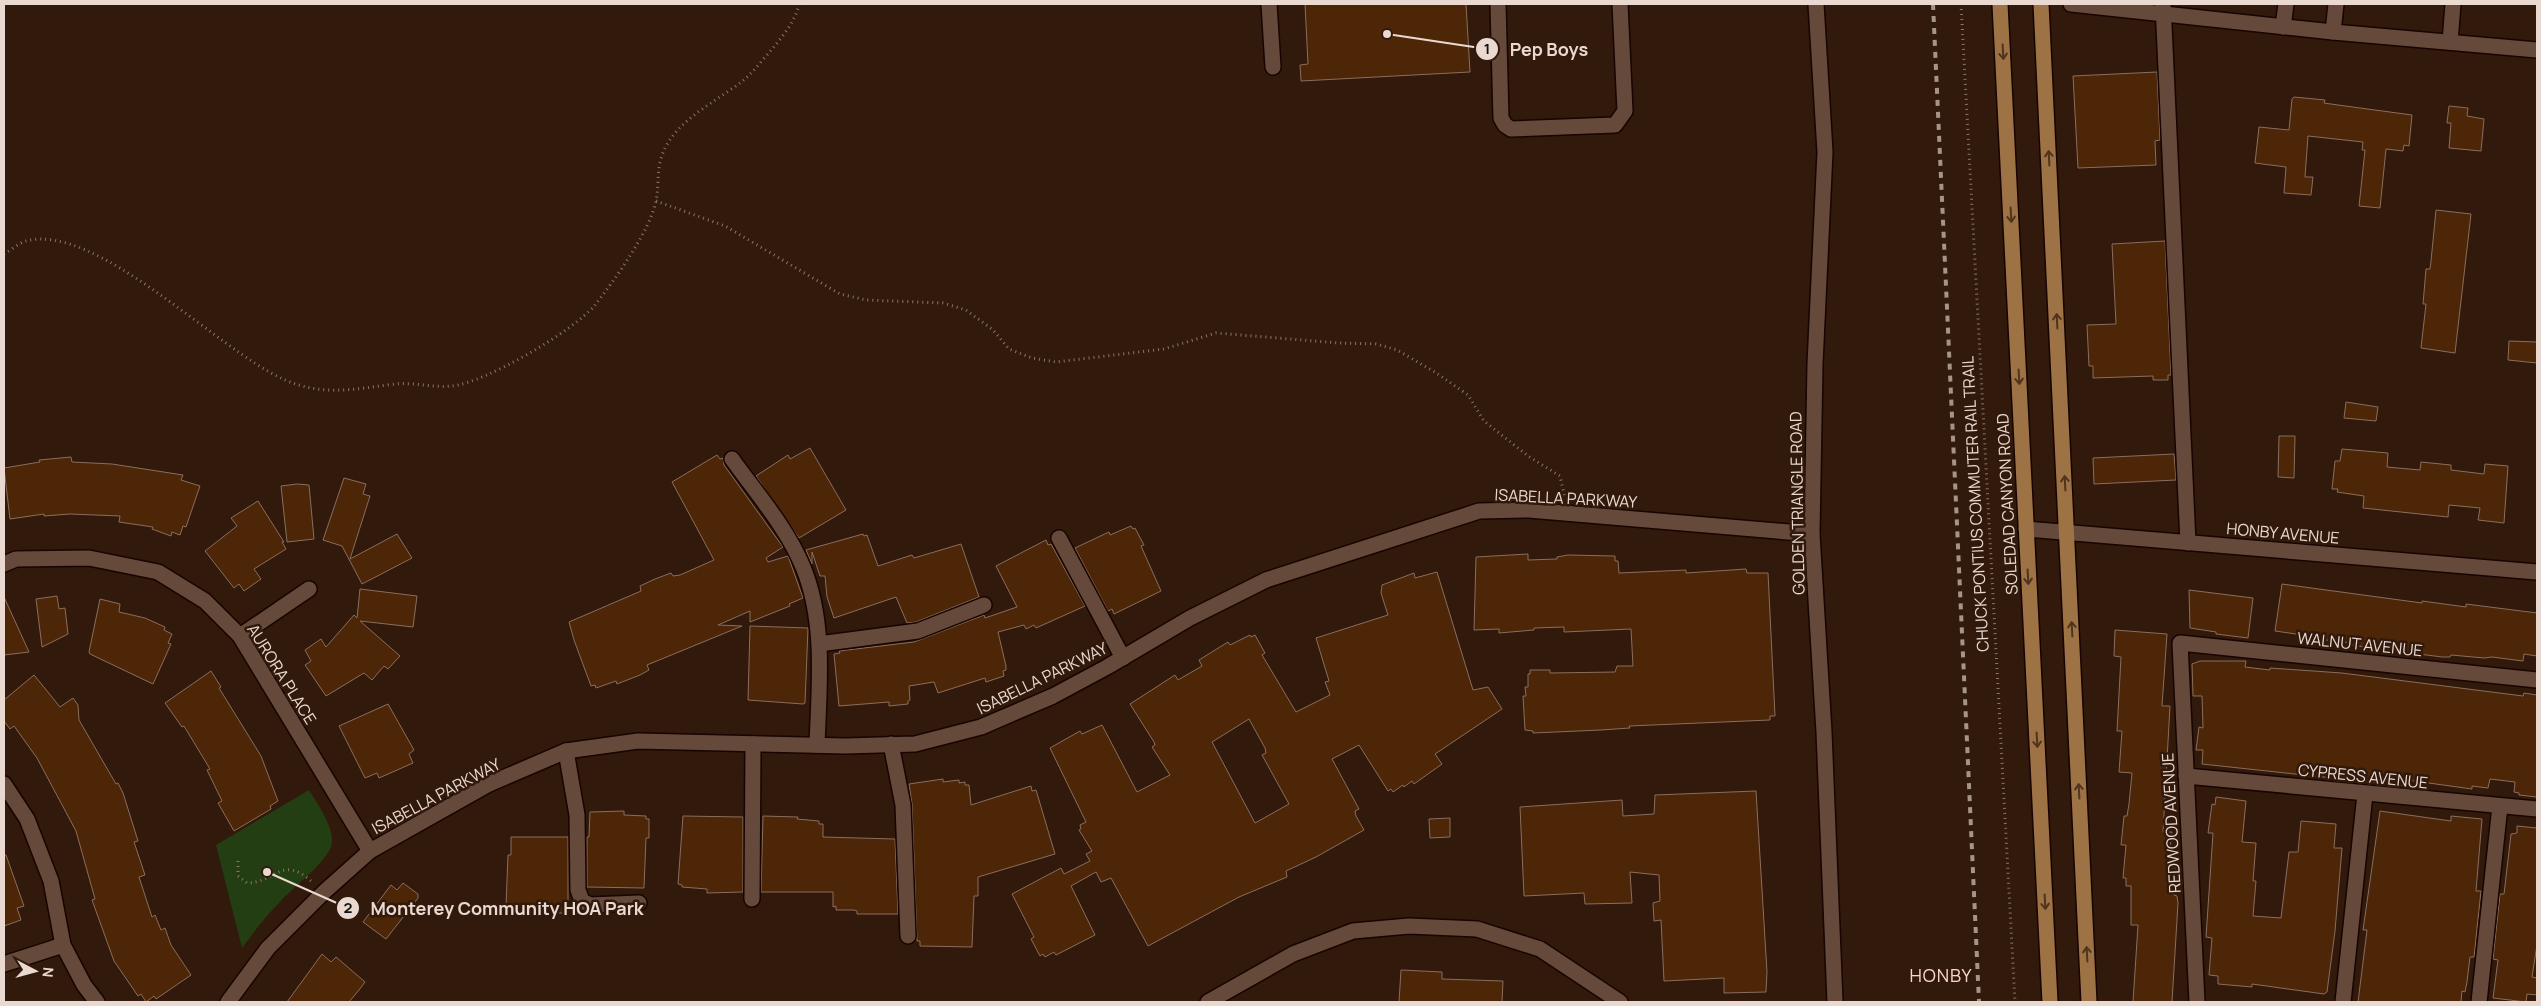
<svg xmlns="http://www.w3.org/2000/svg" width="2541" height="1006" viewBox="0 0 2541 1006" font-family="Manrope,sans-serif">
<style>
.green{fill:#233e13}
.building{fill:#4d2608;stroke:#8a6e5d;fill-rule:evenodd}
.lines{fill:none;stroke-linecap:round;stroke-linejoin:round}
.minor-casing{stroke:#180400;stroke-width:18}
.major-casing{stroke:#180400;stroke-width:18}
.path{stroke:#8b766b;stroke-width:3;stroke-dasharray:1 4;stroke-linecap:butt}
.minor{stroke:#654a3c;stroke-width:15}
.major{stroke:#9d7245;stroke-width:15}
.rail{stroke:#a79489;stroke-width:4;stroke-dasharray:6 6;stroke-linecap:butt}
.oneway{stroke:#51341d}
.labels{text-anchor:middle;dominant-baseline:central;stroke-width:5;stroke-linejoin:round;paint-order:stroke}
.street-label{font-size:16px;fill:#ead9d0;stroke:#31190c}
.neighbourhood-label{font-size:18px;letter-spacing:1px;fill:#fad8c7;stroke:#31190c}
.leader{fill:none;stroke:#ead9d0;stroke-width:2}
.callout-dot{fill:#ead9d0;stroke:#31190c;stroke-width:2}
.mark-label{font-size:15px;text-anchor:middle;font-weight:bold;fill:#111}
.callout-label{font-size:18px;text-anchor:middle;font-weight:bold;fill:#ead9d0;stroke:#31190c;stroke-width:5;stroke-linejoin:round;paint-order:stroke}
</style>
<rect width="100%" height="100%" fill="#31190c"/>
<!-- green -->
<path class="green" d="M309,790c8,13 25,37 23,53 -2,17 -41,46 -53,60 -14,14 -25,29 -37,45l-26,-103z"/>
<!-- building -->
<g class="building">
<polygon points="1305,4 1466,4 1470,72 1301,81 1300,65 1308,64"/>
<polygon points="2157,72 2160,140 2155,141 2156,165 2078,168 2073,76"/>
<polygon points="2294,97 2325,100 2324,103 2338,105 2412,115 2409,146 2404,145 2403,151 2386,149 2380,208 2359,206 2365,150 2362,150 2363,142 2308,136 2305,177 2313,177 2311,195 2284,193 2286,167 2255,163 2259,127 2289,130 2292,99"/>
<polygon points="2449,106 2468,108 2467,116 2484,119 2481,151 2449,148 2451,123 2447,123"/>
<polygon points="2436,210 2471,214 2455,353 2421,348 2426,304 2423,304 2426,269 2430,269 2431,261"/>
<polygon points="2165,241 2171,375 2168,375 2168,380 2153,380 2153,376 2093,378 2093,366 2089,366 2087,325 2116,324 2112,244"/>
<polygon points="2509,341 2537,342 2537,363 2508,360"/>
<polygon points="2346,402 2378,407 2376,421 2344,418"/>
<polygon points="2279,436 2295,436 2294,478 2278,477"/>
<polygon points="810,448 846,510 799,538 756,476 788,455 790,459"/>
<polygon points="2342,449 2388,453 2387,467 2420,470 2421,462 2451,465 2451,470 2484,474 2485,464 2508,466 2504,523 2478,520 2480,508 2449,505 2448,517 2363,508 2364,496 2337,492 2338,489 2332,489 2335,461 2340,461"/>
<polygon points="2174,454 2176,480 2094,484 2093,458"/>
<polygon points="717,455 720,459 723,458 724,465 783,547 766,558 768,562 788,556 803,598 789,604 790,606 750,622 750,611 718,625 742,626 647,665 649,670 640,675 617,684 616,681 596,688 595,685 591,686 574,640 569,622 641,591 640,586 655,579 671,573 673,576 680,575 714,560 672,482"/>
<polygon points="71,457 72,462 112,464 183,475 181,480 200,486 186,527 183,526 180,535 172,532 171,536 152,529 153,527 119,522 120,516 70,514 44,516 44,514 10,519 4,468 40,462 39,460"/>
<polygon points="344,478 366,484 363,494 370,496 350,559 397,534 412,558 362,584 342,546 323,540"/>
<polygon points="297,484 309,485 314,539 287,542 281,486"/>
<polygon points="258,501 284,542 282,542 286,549 254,569 261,579 244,591 239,584 234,588 205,551 237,526 231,518"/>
<polygon points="1131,526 1133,529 1135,528 1144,545 1141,546 1161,591 1114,614 1112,609 1108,611 1075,548 1109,532 1110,535"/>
<polygon points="863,534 864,536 867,535 878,566 912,555 914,558 961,544 979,597 916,622 907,623 896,597 834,618 827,597 825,576 820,576 812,552 812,564 806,550"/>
<polygon points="1046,540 1048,545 1051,544 1085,606 1036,628 1034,625 1026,629 1024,625 998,632 1006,666 1006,670 1003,671 1004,676 986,682 985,678 938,693 934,682 909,686 910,700 908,701 908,704 889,706 889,702 839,706 834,654 840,653 839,651 914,642 984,615 985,618 1017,607 996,566"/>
<polygon points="1528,554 1528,560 1557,559 1557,557 1568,555 1615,556 1615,561 1618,561 1619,573 1686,570 1686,573 1746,569 1747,573 1768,573 1775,716 1770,716 1770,720 1629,726 1630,728 1601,730 1533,733 1533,731 1525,730 1523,696 1526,696 1525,687 1528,687 1528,674 1530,674 1530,670 1550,670 1550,673 1615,672 1617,666 1633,666 1631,629 1564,632 1564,627 1534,628 1534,630 1499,633 1499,629 1474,630 1476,557"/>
<path d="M1437,572l36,118 15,-3 14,22 -67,45 7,10 -28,20 -2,-3 -8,6 -1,-2 -10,7 -2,-3 -3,2 -29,-46 -27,14 27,50 -4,2 1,5 8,14 -48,27 -30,14 1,6 -48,20 -91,49 -37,-68 -10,4 -5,-10 -25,14 24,49 -39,20 -2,-3 -9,5 -2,-3 -3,2 -9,-17 3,-2 -22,-43 49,-26 3,6 26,-13 -4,-7 6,-3 -13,-21 2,-1 -1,-4 6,-3 -36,-74 30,-17 2,3 20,-9 35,67 33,-17 -18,-28 3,-2 -1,-3 -24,-38 45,-29 3,5 24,-14 -3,-6 29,-18 2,3 20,-10 1,2 4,-2 10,18 -3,2 34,57 34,-17 -5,-13 4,-1 -13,-43 72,-23 -7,-22 1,-8 32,-12 1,5zM1249,719l16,29 1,5 -4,2 27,49 -34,19 -43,-81z"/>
<polygon points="2282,584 2422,603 2422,601 2466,607 2466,604 2537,613 2537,656 2524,654 2523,661 2492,657 2484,658 2451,655 2450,657 2442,657 2350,645 2350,643 2310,638 2310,636 2275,631"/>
<polygon points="360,589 417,596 413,627 360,621 400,656 388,669 384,666 372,680 364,673 326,696 305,665 311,661 305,650 321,639 326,647 354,615 357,618"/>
<polygon points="2189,590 2253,598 2248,638 2216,634 2216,632 2190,628"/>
<polygon points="57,596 59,609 65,608 68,634 42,647 36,599"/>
<polygon points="4,597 29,652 4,655"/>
<polygon points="100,599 120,604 119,612 145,618 165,627 164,630 172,634 168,643 171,644 153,684 90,654 89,652"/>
<polygon points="750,626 808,628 805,703 803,704 748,700"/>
<polygon points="2115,630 2167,634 2162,706 2170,706 2163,832 2172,832 2169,857 2177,858 2174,895 2177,896 2178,903 2172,1002 2133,1002 2138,925 2131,925 2131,886 2126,886 2126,878 2123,878 2126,845 2121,845 2124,816 2127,816 2129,804 2132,773 2119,772 2122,731 2117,731 2121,657 2114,656"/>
<polygon points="2200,661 2246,661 2245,667 2270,670 2270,668 2342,673 2523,696 2524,693 2537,695 2537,797 2519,795 2519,793 2514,792 2515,782 2490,779 2488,788 2472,786 2472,789 2407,780 2406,786 2202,764 2203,750 2196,750 2199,727 2203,728 2202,696 2193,696 2192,664"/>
<polygon points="211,671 221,687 219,688 261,756 278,801 270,806 271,809 234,831 218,803 222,801 207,770 210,769 184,726 182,727 165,703"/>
<polygon points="34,675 60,707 73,698 78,705 79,720 116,784 118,783 123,793 138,841 134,842 145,875 139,877 152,917 155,915 161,930 165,928 171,945 191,975 156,999 154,996 146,1002 141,994 138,996 114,961 92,900 95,899 76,831 37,758 14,726 10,729 4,721 4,700"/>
<polygon points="388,704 414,750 409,754 413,763 379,778 377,773 365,778 339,726"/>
<polygon points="943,779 943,782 959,780 959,783 965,782 965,785 969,785 971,805 1031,786 1032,791 1036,790 1055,854 978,877 978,896 974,896 972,947 920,946 920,941 917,941 912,804 909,784"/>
<polygon points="1756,791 1767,972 1766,992 1724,993 1724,978 1664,981 1661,920 1654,921 1653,903 1660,901 1659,875 1630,872 1632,903 1585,904 1584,893 1524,896 1520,807 1622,800 1623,816 1654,814 1655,795"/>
<polygon points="2216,797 2246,801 2242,842 2256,843 2253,881 2256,881 2253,916 2281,918 2289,852 2298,852 2301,821 2336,824 2334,848 2342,848 2335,931 2327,992 2324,994 2252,984 2252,987 2218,984 2218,976 2209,975 2212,938 2206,937 2213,833 2208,833 2212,804 2215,805"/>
<polygon points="624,811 624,815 646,816 646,819 649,819 649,838 646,838 644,888 587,887 587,837 589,837 590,812"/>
<polygon points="2380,811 2451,821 2451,816 2482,819 2476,891 2481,891 2474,957 2470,957 2467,982 2465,992 2462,991 2461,1002 2358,1002 2367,930 2363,930"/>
<polygon points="683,816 743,817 743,892 707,893 707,889 682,887 682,885 678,884"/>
<polygon points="763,816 798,817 797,819 819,821 819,824 823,824 823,837 895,839 898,914 857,914 857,911 854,910 836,910 836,906 833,907 833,892 761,892"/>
<polygon points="1450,818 1450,837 1430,838 1429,819"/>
<polygon points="2517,826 2537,828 2537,945 2532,977 2537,978 2537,995 2527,994 2526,1002 2493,998 2498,960 2493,959 2500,894 2504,894 2511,834 2517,833"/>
<polygon points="511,837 568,837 568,905 565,913 531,913 531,909 509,908 509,905 506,906 508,855 511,855"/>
<polygon points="4,855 6,855 24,906 17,908 21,920 4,926"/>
<polygon points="403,883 418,894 418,898 386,939 363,922 391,885 397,890"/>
<polygon points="322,954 331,962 336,957 365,982 359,990 349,1002 287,1002"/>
<polygon points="1401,970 1442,972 1442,979 1503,981 1502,1002 1399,1002"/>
</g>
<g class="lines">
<defs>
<g id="minor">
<polyline points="1269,4 1273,67"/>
<polyline points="1498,4 1501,118 1505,125 1511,129 1615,125 1625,111 1620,4"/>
<polyline points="1816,4 1825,152 1815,364 1812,534 1824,732 1835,1002"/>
<polyline points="2071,4 2333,32 2537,50"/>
<polyline points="2163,4 2188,543"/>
<polyline points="2283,27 2286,4"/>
<polyline points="2333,32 2336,4"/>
<polyline points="2450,42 2453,4"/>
<path d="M732,459c25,35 55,69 71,108 23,56 16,119 14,178"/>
<polyline points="2026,529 2537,572"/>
<polyline points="1059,538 1123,658"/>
<polyline points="4,564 16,559 89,558 158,572 205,601 240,636 370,851"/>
<polyline points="240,636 309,589"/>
<polyline points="819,644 918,631 984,605"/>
<polyline points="891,744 903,805 908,936"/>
<polyline points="566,751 577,815 578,890 582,901 590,905 639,903"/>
<polyline points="2186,776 2537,809"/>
<polyline points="4,784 27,819 51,881 63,945 84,985 97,1002"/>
<polyline points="752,899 753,744"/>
<polyline points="4,964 63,945"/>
<polyline points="228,1002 268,948 324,892 370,851 489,784 566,751 638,741 845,746 915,744 981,727 1053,696 1107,667 1190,618 1266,580 1479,511 1529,510 1812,534"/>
<polyline points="1208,1002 1293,954 1353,931 1409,926 1477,929 1540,949 1620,1002"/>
<polyline points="2197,1002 2180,643 2537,680"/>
<polyline points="2343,1002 2365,794"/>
<polyline points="2479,1002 2500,806"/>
</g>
<g id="major">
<polyline points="2000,4 2050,1002"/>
<polyline points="2041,4 2089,1002"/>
</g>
</defs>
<!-- minor casing -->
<use href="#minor" class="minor-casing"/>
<!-- major casing -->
<use href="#major" class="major-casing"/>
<!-- path -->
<g class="path">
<polyline points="1961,4 2015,1002"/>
<polyline points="656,201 725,226 840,294 866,300 943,303 966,310 993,330 1009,349 1032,358 1056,362 1164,349 1216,333 1339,343 1376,344 1397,350 1435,372 1468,395 1484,421 1528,456 1560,476 1565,498"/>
<path d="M4,254c7,-4 15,-11 22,-13 70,-19 192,109 257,138 39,18 72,10 112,5 19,-2 38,4 57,2 33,-3 123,-56 143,-81 19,-24 55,-74 61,-104 4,-21 -1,-33 10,-55 17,-30 53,-46 79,-67 10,-9 19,-21 28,-31 10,-12 23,-28 26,-44"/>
<path d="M238,861v15l9,7c28,0 35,-29 65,-1"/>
</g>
<!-- minor -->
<use href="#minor" class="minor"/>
<!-- major -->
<use href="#major" class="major"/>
<!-- rail -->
<polyline class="rail" points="1933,4 1979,1002"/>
</g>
<!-- one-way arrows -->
<defs><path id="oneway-shaft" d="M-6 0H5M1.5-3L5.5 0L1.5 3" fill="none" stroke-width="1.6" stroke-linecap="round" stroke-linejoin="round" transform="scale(1.25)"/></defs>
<g class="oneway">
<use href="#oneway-shaft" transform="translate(2003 52) rotate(87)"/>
<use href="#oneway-shaft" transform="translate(2049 158) rotate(-93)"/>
<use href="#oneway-shaft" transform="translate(2011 215) rotate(87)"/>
<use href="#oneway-shaft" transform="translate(2057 321) rotate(-93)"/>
<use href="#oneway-shaft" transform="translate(2019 377) rotate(87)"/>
<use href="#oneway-shaft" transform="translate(2065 483) rotate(-93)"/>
<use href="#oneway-shaft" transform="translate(2028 577) rotate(87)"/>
<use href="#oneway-shaft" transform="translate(2072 629) rotate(-93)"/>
<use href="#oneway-shaft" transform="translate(2037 740) rotate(87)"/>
<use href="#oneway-shaft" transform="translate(2079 791) rotate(-93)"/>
<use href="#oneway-shaft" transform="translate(2045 902) rotate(87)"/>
<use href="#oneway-shaft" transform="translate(2087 954) rotate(-93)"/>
</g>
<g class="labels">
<!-- street labels -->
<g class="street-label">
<text transform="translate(1566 498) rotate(3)">ISABELLA PARKWAY</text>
<text transform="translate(1797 503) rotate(-91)">GOLDEN TRIANGLE ROAD</text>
<text transform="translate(1975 504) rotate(-93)">CHUCK PONTIUS COMMUTER RAIL TRAIL</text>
<text transform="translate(2007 504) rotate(-93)">SOLEDAD CANYON ROAD</text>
<text transform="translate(2283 533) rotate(5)">HONBY AVENUE</text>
<text transform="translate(2360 644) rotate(6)">WALNUT AVENUE</text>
<text transform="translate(282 674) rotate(58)">AURORA PLACE</text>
<text transform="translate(1042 678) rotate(-26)">ISABELLA PARKWAY</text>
<text transform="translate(2363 776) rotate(6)">CYPRESS AVENUE</text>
<text transform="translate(436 796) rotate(-28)">ISABELLA PARKWAY</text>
<text transform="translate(2171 823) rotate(-93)">REDWOOD AVENUE</text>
</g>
<!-- neighbourhood labels -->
<g class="neighbourhood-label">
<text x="1941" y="975">HONBY</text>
</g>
</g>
<!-- callouts -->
<path class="leader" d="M1387 34L1487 49M267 872L348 908"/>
<g class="callout-dot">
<circle cx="1387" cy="34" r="5"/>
<circle cx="267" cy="872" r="5"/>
<circle cx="1487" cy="49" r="12"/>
<circle cx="348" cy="908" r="12"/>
</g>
<g class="mark-label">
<text x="1487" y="54">1</text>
<text x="348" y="913">2</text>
</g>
<g class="callout-label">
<text x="1549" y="56">Pep Boys</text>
<text x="507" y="915">Monterey Community HOA Park</text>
</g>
<!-- border -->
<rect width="2541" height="1006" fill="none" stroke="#ead9d0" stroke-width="10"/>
<!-- north arrow -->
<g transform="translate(35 971) rotate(96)" stroke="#31190c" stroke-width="4" paint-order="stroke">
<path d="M0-4L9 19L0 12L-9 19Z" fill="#ead9d0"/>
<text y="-8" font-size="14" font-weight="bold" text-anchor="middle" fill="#ead9d0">N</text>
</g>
</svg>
